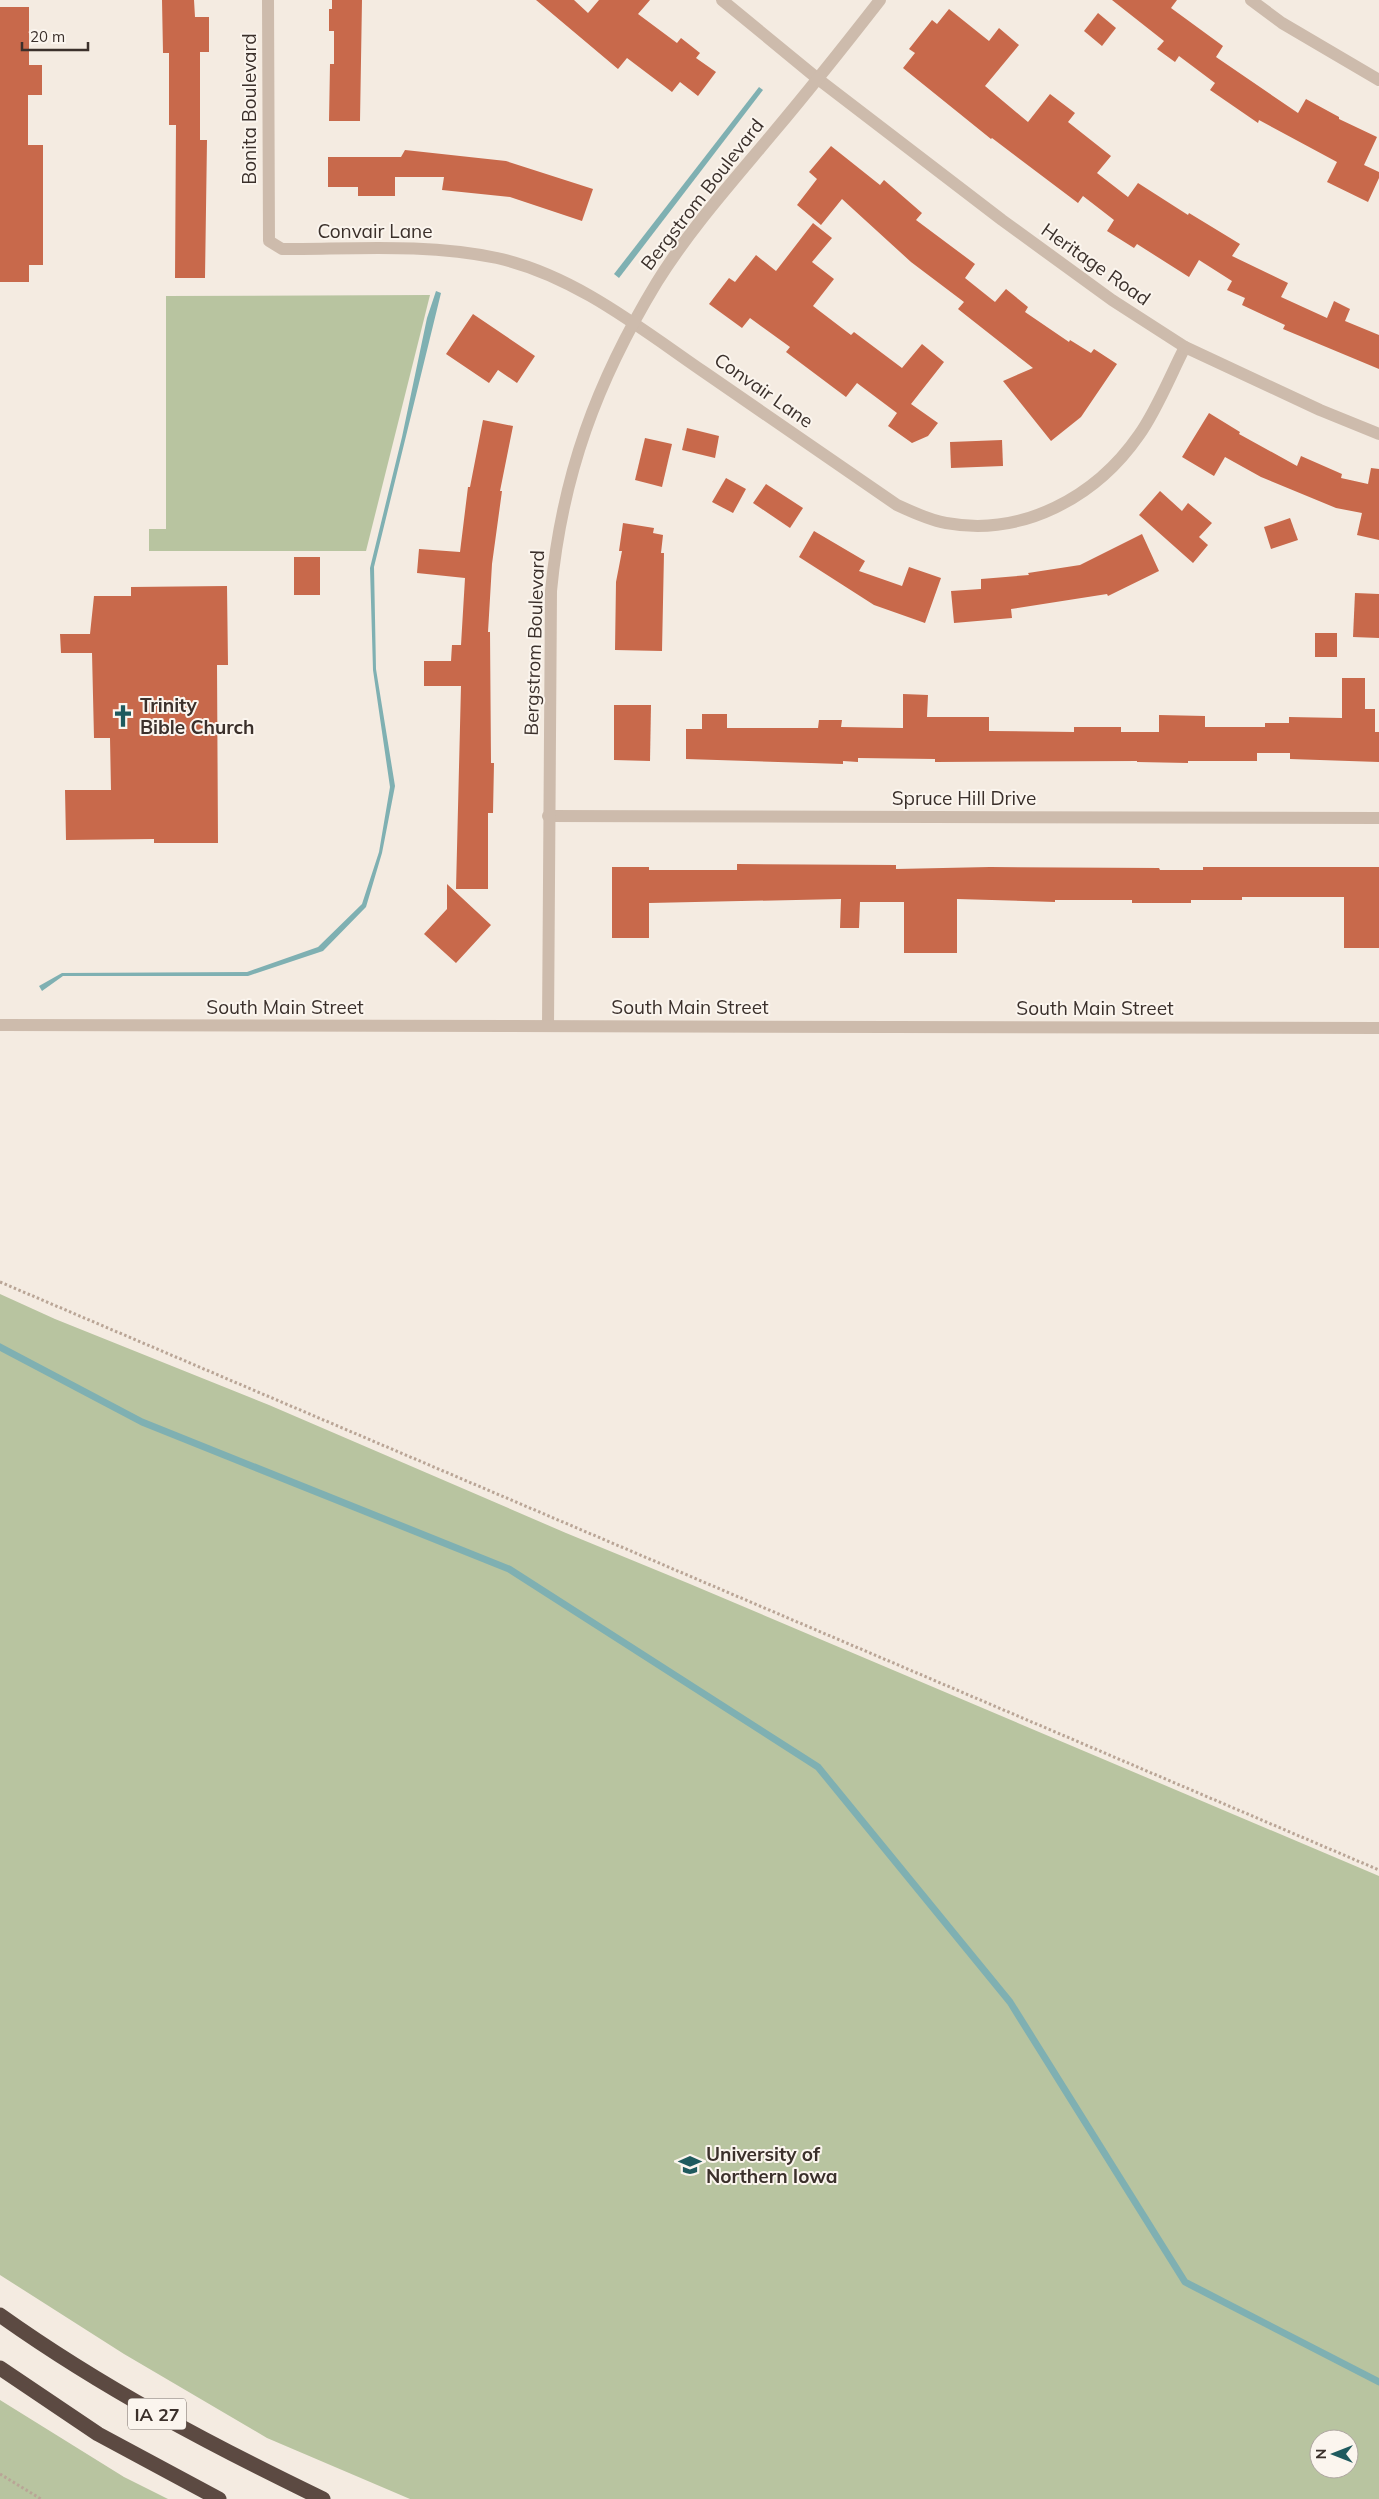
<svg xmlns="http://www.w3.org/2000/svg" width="1379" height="2499" viewBox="0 0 1379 2499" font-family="Mulish,sans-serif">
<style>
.green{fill:#b8c4a0;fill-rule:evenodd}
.water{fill:#7fb0b2}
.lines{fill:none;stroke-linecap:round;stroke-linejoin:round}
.stream{stroke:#7fb0b2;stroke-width:7}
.building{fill:#c8694b}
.path{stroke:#b9a596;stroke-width:3;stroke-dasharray:2.5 2.5;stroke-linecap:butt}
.minor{stroke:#cdbbac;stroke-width:12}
.tertiary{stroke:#cdbbac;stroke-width:12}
.motorway{stroke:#5c4a42;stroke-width:15}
.labels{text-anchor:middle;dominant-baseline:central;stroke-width:4;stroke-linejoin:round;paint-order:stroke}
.shield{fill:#fbf5ee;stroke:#756b66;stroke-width:1}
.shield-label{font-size:18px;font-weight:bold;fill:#3b302b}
.street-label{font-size:19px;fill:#3b302b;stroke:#fbf5ee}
.poi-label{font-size:19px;font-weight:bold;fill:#3b302b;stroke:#fbf5ee;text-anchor:start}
</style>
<rect width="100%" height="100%" fill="#f4ebe1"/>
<!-- green -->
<g class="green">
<polygon points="430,295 366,551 149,551 149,529 166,529 166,296"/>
<path d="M0,1294l55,25 214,86 297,128 124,51 689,292v623h-969l-143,-61 -143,-84 -124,-79zM1319,2439h30v30h-30z"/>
<polygon points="0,2400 124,2477 168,2499 0,2499"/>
</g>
<!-- water -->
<g class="water">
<polygon points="759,87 763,90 619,278 614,274"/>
<polygon points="436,291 441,293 374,567 376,669 395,786 382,853 366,907 323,951 248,976 63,976 42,991 39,986 62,973 247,972 318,947 362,904 379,852 390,787 373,670 370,568 402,437 427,318"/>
</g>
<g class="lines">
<!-- stream -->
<polyline class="stream" points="0,1347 142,1422 509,1569 818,1767 1010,2002 1185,2282 1379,2382"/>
</g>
<!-- building -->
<g class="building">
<polygon points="162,0 194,0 195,17 209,17 209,52 200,52 200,140 207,140 205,278 175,278 176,125 169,125 169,53 163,53"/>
<polygon points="332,0 362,0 360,121 329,121 330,64 334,64 334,31 329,31 329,9 332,9"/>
<polygon points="536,0 574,0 588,13 599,0 650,0 638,14 677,43 681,38 700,53 696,58 716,72 698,96 680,82 672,92 627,58 618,69"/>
<polygon points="1112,0 1177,0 1171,8 1223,46 1216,57 1298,113 1306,99 1339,117 1339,119 1377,137 1364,165 1379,172 1379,178 1368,202 1327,182 1337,162 1259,120 1258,123 1210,90 1215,83 1179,56 1175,62 1157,49 1164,41"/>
<polygon points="0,7 29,7 29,65 42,65 42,95 28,95 28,145 43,145 43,265 29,265 29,282 0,282"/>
<polygon points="949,9 989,41 999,28 1019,45 985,86 1028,122 1050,94 1075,113 1068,122 1111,156 1097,173 1128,197 1138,183 1188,215 1189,213 1240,244 1232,256 1288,283 1281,297 1327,318 1334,301 1350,309 1345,321 1379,335 1379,369 1283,329 1285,325 1242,305 1245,298 1227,290 1232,281 1199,260 1189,277 1137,244 1134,248 1107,231 1114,220 1083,196 1078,203 992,138 991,139 903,68 915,53 909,49 932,20 937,24"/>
<polygon points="1098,13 1116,28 1102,46 1084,31"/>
<polygon points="831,146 880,185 884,180 922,213 916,220 975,264 965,278 995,302 1006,289 1028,307 1025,312 1069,342 1070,340 1091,353 1094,349 1117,364 1081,417 1051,441 1003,381 1033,368 958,309 964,302 911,262 842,199 821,225 797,205 817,179 809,172"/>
<polygon points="405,150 506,161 593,189 582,221 510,197 442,190 444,177 395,177 395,196 358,196 358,187 328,187 328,157 401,157"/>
<polygon points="813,223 832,238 812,262 834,279 813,306 851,335 854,332 902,368 922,344 944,362 911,404 938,423 928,436 912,443 888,426 897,413 857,383 846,397 786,352 790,347 750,318 742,328 709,304 729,278 735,282 756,255 776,271"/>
<polygon points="473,314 535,356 517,383 498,370 489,383 446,354"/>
<polygon points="1209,413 1240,432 1239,434 1297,466 1301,456 1342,474 1341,478 1368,484 1371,468 1379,469 1379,540 1357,535 1362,513 1336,508 1261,477 1225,457 1214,476 1182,457"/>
<polygon points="483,420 513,426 500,491 502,491 492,564 488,632 490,632 491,763 494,763 493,813 488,813 488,889 456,889 461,686 424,686 424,661 451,661 452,645 461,645 465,578 417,573 419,549 460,552 468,487 470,487"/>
<polygon points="687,428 719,436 715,458 682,450"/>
<polygon points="645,438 672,444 662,487 635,480"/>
<polygon points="1002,440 1003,466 951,468 950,442"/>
<polygon points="726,478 746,489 733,513 712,502"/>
<polygon points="766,484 803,508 790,528 753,503"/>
<polygon points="1160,491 1182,511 1188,503 1212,523 1199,537 1208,545 1193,563 1139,515"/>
<polygon points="1290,518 1298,540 1271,549 1264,527"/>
<polygon points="623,523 654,528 653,533 663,535 661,553 664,553 662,651 615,650 616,582 622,551 619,551"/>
<polygon points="814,531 865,561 859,571 902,586 909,567 941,578 925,623 874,605 799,557"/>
<polygon points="1142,534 1159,571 1108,596 1107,594 1011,609 1012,618 954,623 951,591 981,589 981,579 1029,575 1028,573 1080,565"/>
<rect x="294" y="557" width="26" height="38"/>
<polygon points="227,586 228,665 217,665 218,843 154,843 154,839 66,840 65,790 111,790 110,738 94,738 92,653 61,653 60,634 90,634 94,596 131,596 131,587"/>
<polygon points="1355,593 1379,594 1379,638 1353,637"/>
<rect x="1315" y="633" width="22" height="24"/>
<polygon points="1342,678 1365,678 1365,709 1375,709 1375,732 1379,732 1379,762 1290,759 1290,753 1257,753 1257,761 1188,761 1188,763 1137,762 1137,761 935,762 935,759 858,758 858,762 843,761 843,764 686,759 686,729 702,729 702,714 727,714 727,728 818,728 819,720 842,720 841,727 903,728 903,694 928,695 927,717 989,717 989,731 1074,732 1074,727 1121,727 1121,732 1159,732 1159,715 1205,716 1205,727 1265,727 1265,723 1289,723 1289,717 1342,718"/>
<polygon points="614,705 651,705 650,761 614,760"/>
<polygon points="737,864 896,865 896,869 990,867 1159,868 1160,870 1203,870 1203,867 1379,867 1379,948 1344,948 1344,897 1242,897 1242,900 1191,900 1191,903 1132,903 1132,900 1055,900 1055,902 957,899 957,953 904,953 904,902 860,902 859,928 840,928 841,899 649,903 649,938 612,938 612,867 649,867 649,870 737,870"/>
<polygon points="447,884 491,925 456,963 424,934 447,909"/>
</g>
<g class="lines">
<!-- path -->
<g class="path">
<polyline points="0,1282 1379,1870"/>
<polyline points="0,2474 41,2499"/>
</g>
<!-- minor -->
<g class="minor">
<path d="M268,0l1,241 13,8c71,0 145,-6 215,9 77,17 143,70 207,114 64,44 128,88 193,133 15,7 32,15 49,18 77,14 150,-26 193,-88 18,-25 32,-61 46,-88"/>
<polyline points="722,0 818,79 1002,220 1112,300 1185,347 1320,410 1379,434"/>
<polyline points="1251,0 1282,23 1379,80"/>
<polyline points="548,816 1379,818"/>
<path d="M548,1026l3,-435c11,-116 46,-210 106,-309 33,-53 76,-101 116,-149 37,-44 72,-88 107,-133"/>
</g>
<!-- tertiary -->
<polyline class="tertiary" points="0,1025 1379,1028"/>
<!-- motorway -->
<g class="motorway">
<path d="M0,2315c101,72 211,130 323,184"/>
<polyline points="0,2368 98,2434 219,2499"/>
</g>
</g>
<!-- icons -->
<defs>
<symbol id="church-bare" viewBox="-9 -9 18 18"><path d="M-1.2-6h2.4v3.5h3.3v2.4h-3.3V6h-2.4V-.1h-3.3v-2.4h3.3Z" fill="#1f5a5e" stroke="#fbf5ee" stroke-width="2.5" paint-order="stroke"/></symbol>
<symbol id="university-bare" viewBox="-9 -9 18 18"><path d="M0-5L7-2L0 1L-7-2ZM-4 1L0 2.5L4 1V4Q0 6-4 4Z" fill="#1f5a5e" stroke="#fbf5ee" stroke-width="2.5" paint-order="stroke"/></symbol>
</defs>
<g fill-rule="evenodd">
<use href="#church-bare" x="107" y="700" width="32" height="32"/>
<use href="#university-bare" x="674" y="2149" width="32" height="32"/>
</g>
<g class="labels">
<!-- shield labels -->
<rect class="shield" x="128" y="2398.5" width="58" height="31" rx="4"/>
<g class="shield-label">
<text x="157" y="2414">IA 27</text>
</g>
<!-- street labels -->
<g class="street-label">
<text transform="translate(249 109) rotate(-90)">Bonita Boulevard</text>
<text transform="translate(702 194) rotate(-52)">Bergstrom Boulevard</text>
<text x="375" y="231">Convair Lane</text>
<text transform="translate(1096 264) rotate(35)">Heritage Road</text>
<text transform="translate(764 390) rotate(35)">Convair Lane</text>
<text transform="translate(534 643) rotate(-88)">Bergstrom Boulevard</text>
<text x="964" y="798">Spruce Hill Drive</text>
<text x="285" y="1007">South Main Street</text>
<text x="690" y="1007">South Main Street</text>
<text x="1095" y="1008">South Main Street</text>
</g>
<!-- poi labels -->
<g class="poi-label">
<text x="140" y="705">Trinity<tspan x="140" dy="22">Bible Church</tspan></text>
<text x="706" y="2154">University of<tspan x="706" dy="22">Northern Iowa</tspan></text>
</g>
</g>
<!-- north arrow -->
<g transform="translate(1334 2454) rotate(270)"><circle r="24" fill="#fbf5ee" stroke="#aea6a0"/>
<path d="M0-4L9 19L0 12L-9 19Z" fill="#1f5a5e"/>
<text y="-8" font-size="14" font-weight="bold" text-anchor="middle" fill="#3b302b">N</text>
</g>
<!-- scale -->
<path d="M22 42v8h66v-8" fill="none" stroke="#3b302b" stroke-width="2.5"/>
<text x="30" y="42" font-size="15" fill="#3b302b" stroke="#fbf5ee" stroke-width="4" paint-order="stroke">20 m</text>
</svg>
